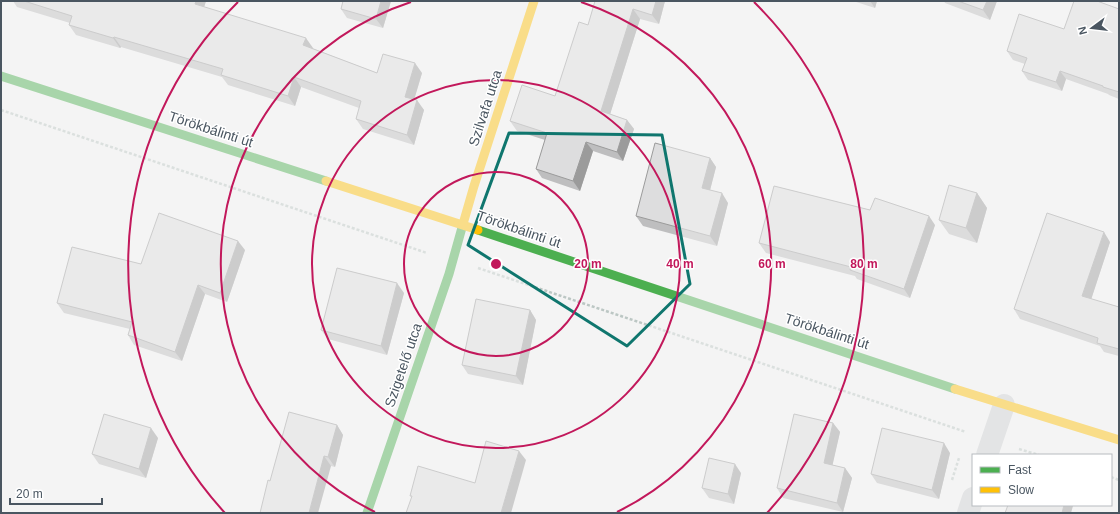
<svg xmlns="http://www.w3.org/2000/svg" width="1120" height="514" viewBox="0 0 1120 514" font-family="Arial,sans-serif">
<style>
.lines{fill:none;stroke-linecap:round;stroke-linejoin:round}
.path{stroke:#bcc7c4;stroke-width:2.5;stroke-dasharray:3 2;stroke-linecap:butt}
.street{stroke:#ced0d2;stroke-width:22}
.fast{stroke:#4caf50;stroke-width:9}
.slow{stroke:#ffc107;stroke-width:9}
.wall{fill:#bebebf}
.shaded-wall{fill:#9b9b9b}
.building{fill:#ddddde;stroke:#9b9b9b}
.marked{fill:none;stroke:#0f766e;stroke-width:3;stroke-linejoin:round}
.ring{fill:none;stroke:#c2185b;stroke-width:2}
.labels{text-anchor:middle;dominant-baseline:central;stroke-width:3;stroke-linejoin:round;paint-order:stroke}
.street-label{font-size:14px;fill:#4a5661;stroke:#fff}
.centre{fill:#c2185b;stroke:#fff;stroke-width:2}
.ring-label{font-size:12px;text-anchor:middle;font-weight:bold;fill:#c2185b;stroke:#fff;stroke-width:3;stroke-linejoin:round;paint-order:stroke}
</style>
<rect width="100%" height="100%" fill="#f4f4f4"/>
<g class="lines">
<!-- path -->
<g class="path">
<polyline points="1,110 427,253"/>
<polyline points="478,268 966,432"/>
<polyline points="1019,449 1039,455"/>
<polyline points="1111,477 1119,480"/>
<polyline points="952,480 959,458"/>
</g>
<!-- street -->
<g class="street">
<polyline points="987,455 1004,405"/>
<polyline points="968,513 973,498"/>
</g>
<!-- fast -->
<g class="fast">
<polyline points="1,76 326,181"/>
<polyline points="478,230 955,389"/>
<polyline points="367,513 449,274 463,224"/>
</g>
<!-- slow -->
<g class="slow">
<polyline points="326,181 478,230"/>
<polyline points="463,224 474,186 534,1"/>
<polyline points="955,389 1119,440"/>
</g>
</g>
<!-- wall -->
<g class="wall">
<polygon points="13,1 206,1 204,7 377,73 422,73 414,99 424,110 414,145 363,129 356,119 359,108 301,87 295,106 228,85 222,77 121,47 120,48 76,35 69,25 70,23 17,7"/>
<polygon points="343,1 391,1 383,28 347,18 341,9"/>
<polygon points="595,1 665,1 659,24 640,19 610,114 627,120 634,129 623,161 593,151 580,191 542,178 536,169 545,140 517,131 510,121 555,96 588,25"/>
<polygon points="853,1 877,1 875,8"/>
<polygon points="944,1 997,1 990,20 945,3"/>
<polygon points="1119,9 1119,99 1109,95 1108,94 1066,79 1062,91 1028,80 1022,71 1025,64 1013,60 1007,51 1064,29"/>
<polygon points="710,158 716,167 710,190 728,203 717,246 643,226 636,216"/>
<polygon points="977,193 987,208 977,243 949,234 939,220"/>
<polygon points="870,210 935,225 910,298 857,279 855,276 766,253 759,243"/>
<polygon points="1110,242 1091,299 1119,307 1119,356 1104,352 1100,346 1020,319 1014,309"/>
<polygon points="245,250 227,302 205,294 182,361 134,345 128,335 130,329 64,313 57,303 141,264"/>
<polygon points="404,293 387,355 328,339 321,330"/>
<polygon points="530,310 536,320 523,385 468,374 462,365"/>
<polygon points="833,423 840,432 832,465 845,468 852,478 843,512 783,498 777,488"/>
<polygon points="337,425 343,435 335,467 331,466 270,481"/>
<polygon points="158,438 146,478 99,464 92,454"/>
<polygon points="950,453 939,499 877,483 871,474"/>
<polygon points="741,473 734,504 709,498 702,488"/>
</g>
<!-- shaded-wall -->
<g class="shaded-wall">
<polygon points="196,1 206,1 202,14 195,4"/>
<polygon points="381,1 391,1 383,28 376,19"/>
<polygon points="656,1 665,1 659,24 652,15"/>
<polygon points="870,1 877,1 875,8"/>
<polygon points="987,1 997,1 990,20 983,10"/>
<polygon points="633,9 640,19 608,121 601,111"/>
<polygon points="114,37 121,47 120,48 113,38"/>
<polygon points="306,38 313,48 310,55 303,45"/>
<polygon points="415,63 422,73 412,107 405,97"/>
<polygon points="1060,71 1066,79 1062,91 1056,82"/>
<polygon points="294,77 301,87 295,106 288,96"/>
<polygon points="417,100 424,110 414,145 407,135"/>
<polygon points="627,120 634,129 623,161 617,152"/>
<polygon points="586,142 593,151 580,191 573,181"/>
<polygon points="710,158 716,167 708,198 702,188"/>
<polygon points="722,193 728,203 717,246 710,236"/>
<polygon points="977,193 987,208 977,243 966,228"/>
<polygon points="929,216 935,225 910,298 904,289"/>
<polygon points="1104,232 1110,242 1089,306 1082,296"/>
<polygon points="238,241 245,250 227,302 220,293"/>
<polygon points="397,283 404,293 387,355 381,346"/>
<polygon points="198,285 205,294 182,361 175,352"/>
<polygon points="530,310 536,320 523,385 516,376"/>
<polygon points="833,423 840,432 831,472 824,463"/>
<polygon points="337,425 343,435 335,467 328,457"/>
<polygon points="151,428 158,438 146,478 139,469"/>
<polygon points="944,443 950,453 939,499 932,490"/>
<polygon points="519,451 526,460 511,513 501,513"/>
<polygon points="324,456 331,466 318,513 309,513"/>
<polygon points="735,464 741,473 734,504 728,494"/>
<polygon points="845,468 852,478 843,512 837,503"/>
<polygon points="1064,505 1072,505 1073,506 1071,513 1062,513"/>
</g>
<!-- building -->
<g class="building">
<polygon points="24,1 196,1 195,4 306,38 303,45 377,73 383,54 415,63 405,97 417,100 407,135 356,119 361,101 294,77 288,96 221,75 223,69 114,37 113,38 69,25 72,16"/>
<polygon points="343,1 381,1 376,19 341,9"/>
<polygon points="595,1 656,1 652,15 633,9 601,111 627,120 617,152 586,142 573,181 536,169 547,133 510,121 522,85 555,96 579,22 588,25"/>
<polygon points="958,1 987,1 983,10"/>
<polygon points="1074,1 1097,1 1119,9 1119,92 1103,87 1103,86 1060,71 1056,82 1022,71 1027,58 1007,51 1019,14 1064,29"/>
<polygon points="655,143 710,158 702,188 722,193 710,236 636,216"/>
<polygon points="949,185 977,193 966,228 939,220"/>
<polygon points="774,186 870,210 875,198 929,216 904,289 850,270 851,267 759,243"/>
<polygon points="159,213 238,241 220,293 198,285 175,352 128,335 132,322 57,303 72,247 141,264"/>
<polygon points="1047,213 1104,232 1082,296 1119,307 1119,349 1097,343 1098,338 1014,309"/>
<polygon points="337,268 397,283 381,346 321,330"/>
<polygon points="476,299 530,310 516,376 462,365"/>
<polygon points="289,412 337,425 328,457 324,456 309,513 260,513 268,480 270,481"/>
<polygon points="104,414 151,428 139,469 92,454"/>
<polygon points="794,414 833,423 824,463 845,468 837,503 777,488"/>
<polygon points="882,428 944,443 932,490 871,474"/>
<polygon points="486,441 519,451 501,513 406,513 412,496 410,496 418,466 475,483"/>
<polygon points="709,458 735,464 728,494 702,488"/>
<polygon points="1008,505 1064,505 1062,513 1005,513"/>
</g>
<!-- marked area -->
<path d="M0 0H1120V514H0ZM509,133l153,2 28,149 -63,62 -159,-101z" fill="#f4f4f4" fill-opacity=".55" fill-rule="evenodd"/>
<path class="marked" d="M509,133l153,2 28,149 -63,62 -159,-101z"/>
<!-- distance rings -->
<g class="ring">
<circle cx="496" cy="264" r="92"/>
<circle cx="496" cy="264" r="184"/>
<path d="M375 512A276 276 0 0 1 411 2M581 2A276 276 0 0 1 617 512"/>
<path d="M225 513A368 368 0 0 1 238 2M754 2A368 368 0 0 1 767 513"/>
</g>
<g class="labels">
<!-- street labels -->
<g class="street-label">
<text transform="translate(485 108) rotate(-72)">Szilvafa utca</text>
<text transform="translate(211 129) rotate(18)">Törökbálinti út</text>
<text transform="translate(519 229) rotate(19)">Törökbálinti út</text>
<text transform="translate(827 331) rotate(18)">Törökbálinti út</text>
<text transform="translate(403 365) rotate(-71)">Szigetelő utca</text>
</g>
</g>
<circle cx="496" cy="264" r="6" class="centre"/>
<g class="ring-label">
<text x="588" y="268">20 m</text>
<text x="680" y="268">40 m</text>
<text x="772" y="268">60 m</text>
<text x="864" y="268">80 m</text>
</g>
<!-- border -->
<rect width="1120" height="514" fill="none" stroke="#4a5661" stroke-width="4"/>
<!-- legend -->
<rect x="972" y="454" width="140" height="52" fill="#ffffff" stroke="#b7bbc0"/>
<rect x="980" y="467" width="20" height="6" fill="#4caf50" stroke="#b7bbc0"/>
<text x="1008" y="474" font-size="12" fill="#4a5661">Fast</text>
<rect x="980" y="487" width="20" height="6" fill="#ffc107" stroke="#b7bbc0"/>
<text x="1008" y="494" font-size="12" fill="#4a5661">Slow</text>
<!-- north arrow -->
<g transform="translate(1092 28) rotate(255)" stroke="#ffffff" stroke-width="3" paint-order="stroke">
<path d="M0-3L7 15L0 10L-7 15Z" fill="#4a5661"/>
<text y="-6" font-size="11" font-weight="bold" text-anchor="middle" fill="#4a5661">N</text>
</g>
<!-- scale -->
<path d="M10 498v6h92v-6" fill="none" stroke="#4a5661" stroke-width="2"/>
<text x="16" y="498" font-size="12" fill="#4a5661" stroke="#ffffff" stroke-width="3" paint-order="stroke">20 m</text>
</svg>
